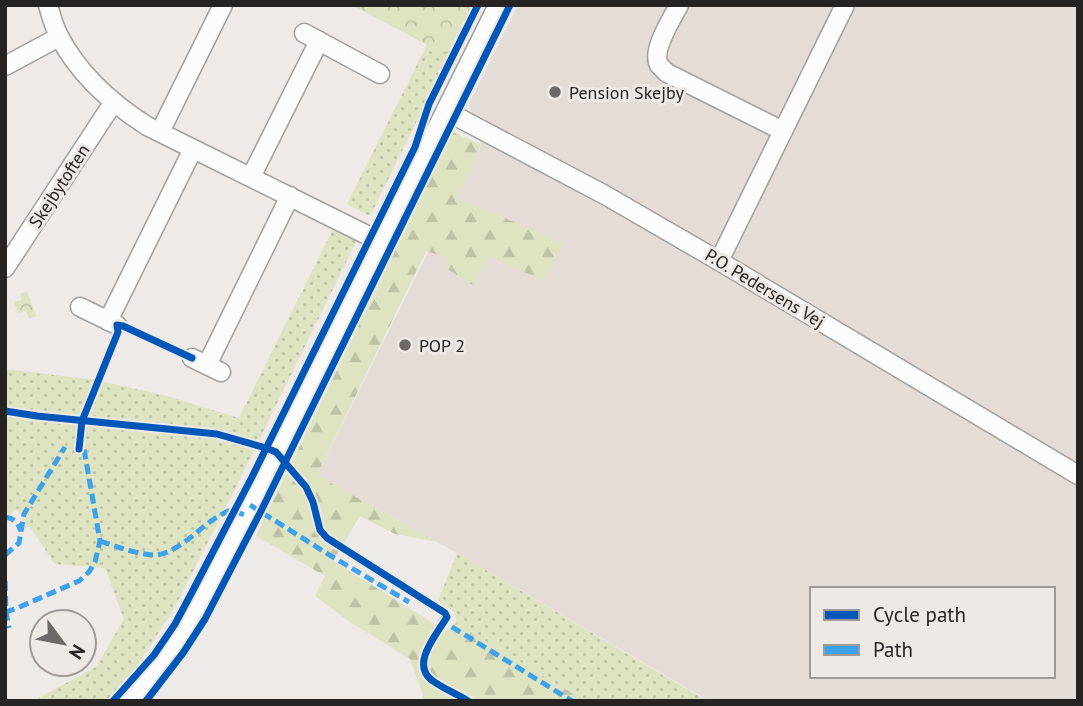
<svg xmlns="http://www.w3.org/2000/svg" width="1083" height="706" viewBox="0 0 1083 706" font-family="'PT Sans',sans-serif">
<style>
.built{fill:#e4dcd7;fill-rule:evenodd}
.grass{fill:url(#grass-dots)}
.forest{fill:url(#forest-firs)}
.park{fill:url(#park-crowns)}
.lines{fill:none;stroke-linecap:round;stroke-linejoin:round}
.minor-casing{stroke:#a2a09e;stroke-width:21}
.minor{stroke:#fcfcfc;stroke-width:18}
.quiet{stroke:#3ea2ea;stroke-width:5;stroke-dasharray:10 5;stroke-linecap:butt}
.cycleway-casing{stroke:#efe9e6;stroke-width:11}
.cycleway{stroke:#0057b8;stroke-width:7}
.poi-dot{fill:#6c6968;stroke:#efe9e6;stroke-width:2.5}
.labels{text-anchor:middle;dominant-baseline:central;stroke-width:6;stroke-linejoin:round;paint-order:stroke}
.poi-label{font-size:18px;fill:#262423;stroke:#efe9e6;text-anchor:start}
.street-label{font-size:18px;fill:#262423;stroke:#efe9e6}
</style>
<defs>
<pattern id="grass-dots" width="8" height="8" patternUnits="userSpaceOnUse" patternTransform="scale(1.75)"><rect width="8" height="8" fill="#dee3c2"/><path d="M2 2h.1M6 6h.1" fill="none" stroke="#bec3a6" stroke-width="1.8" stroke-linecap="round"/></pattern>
<pattern id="forest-firs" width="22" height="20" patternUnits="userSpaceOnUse" patternTransform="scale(1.75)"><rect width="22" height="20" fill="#dee3c2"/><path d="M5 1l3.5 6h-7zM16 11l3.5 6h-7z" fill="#bec3a6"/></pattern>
<pattern id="park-crowns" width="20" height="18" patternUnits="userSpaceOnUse" patternTransform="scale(1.75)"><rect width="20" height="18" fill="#dee3c2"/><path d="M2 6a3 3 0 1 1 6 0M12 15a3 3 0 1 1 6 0" fill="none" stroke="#bec3a6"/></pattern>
</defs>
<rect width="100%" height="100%" fill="#edeae8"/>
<!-- built -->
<path class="built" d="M518,5h560v696h-369l-252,-148 -140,-78 164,-329 -12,-42zM812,589h241v87h-241z"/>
<!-- grass -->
<g class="grass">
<polygon points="447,5 474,5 370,216 347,204"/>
<path d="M333,229l24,11 -121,247 -66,129c-21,28 -36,63 -64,85h-73l63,-34 28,-48 -19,-51 -50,-4 -25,-37 -5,1v-7l-7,-11 -13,6v-147l91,11 71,16 72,22z"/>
<polygon points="457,553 707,701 585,701 456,623 455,612 438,601"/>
</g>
<!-- forest -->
<polygon class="forest" points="453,132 481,145 458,198 563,243 544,281 489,256 474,286 446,268 445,257 426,251 317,475 437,542 395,534 360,516 333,561 446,631 456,623 585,701 422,701 423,695 410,659 347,620 315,596 325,576 256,536"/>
<!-- park -->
<g class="park">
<polygon points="352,5 473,5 448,56"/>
<polygon points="27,291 36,316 29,319 26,311 18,313 14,302 22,300 20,294"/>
</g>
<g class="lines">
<defs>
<g id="minor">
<path d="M48,5c3,11 6,22 11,31 20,39 52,67 88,90l234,116"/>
<path d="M679,5c-7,14 -28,45 -20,60 1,1 7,7 8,8l116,58"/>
<polyline points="304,33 380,74"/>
<polyline points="5,66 59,37"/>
<polyline points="446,111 605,195 719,261 1078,475"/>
<polyline points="160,132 223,5"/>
<polyline points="251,177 319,41"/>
<polyline points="719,261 845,5"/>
<polyline points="5,268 113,103"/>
<polyline points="80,307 117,325"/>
<polyline points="108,321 193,149"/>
<polyline points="192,358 221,372"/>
<polyline points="207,365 290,196"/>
<path d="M130,701c33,-32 57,-73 79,-114l289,-582"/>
</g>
</defs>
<!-- minor casing -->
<use href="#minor" class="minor-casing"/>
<!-- minor -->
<use href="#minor" class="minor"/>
<!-- quiet -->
<g class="quiet">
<polyline points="250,505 331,556 409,602"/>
<path d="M5,517c9,1 13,6 16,14"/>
<path d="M100,541c18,6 36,13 54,14 20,0 42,-23 57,-34 6,-4 13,-8 19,-11l15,5"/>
<polyline points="5,555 19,543 24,514 65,447"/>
<polyline points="5,581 6,612 9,628"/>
<polyline points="5,612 15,609 79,581 89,572 95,562 100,541 84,449"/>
<polyline points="439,619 572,701"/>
</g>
<defs>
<g id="cycleway">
<path d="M5,411l32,5 180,18 49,14 10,4 30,35 7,15 7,28 7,8 118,75 2,4c-10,17 -38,48 -14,64 11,8 24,13 35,20"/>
<polyline points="79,449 82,421 118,332 117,325 123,326 192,358"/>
<polyline points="113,701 154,655 175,624 190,596 252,477 415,147 429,104 478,5"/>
<polyline points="146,701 183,653 205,619 261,511 510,5"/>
</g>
</defs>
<!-- cycleway casing -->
<use href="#cycleway" class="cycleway-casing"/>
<!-- cycleway -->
<use href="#cycleway" class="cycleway"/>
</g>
<!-- markers -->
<g class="poi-dot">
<circle cx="555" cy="92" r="7"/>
<circle cx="405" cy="345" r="7"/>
</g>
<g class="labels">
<!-- poi labels -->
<g class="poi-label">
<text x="569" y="92">Pension Skejby</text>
<text x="419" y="345">POP 2</text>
</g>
<!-- street labels -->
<g class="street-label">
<text transform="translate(59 186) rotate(-57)">Skejbytoften</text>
<text transform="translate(765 288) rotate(31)">P.O. Pedersens Vej</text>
</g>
</g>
<!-- border -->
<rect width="1083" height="706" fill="none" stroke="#262423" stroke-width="14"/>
<!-- legend -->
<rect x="810" y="587" width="245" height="91" fill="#efe9e6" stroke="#9f9a98" stroke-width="2"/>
<rect x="824" y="610" width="35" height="10" fill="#0057b8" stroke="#9f9a98" stroke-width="2"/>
<text x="873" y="622" font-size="21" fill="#262423">Cycle path</text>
<rect x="824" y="645" width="35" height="10" fill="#3ea2ea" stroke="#9f9a98" stroke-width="2"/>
<text x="873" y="657" font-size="21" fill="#262423">Path</text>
<!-- north arrow -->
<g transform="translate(63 643) rotate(122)"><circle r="33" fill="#efe9e6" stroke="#9f9a98" stroke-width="2"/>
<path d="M0-5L12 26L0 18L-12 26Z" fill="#6c6968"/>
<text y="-10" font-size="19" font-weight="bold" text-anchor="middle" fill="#262423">N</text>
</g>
</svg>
